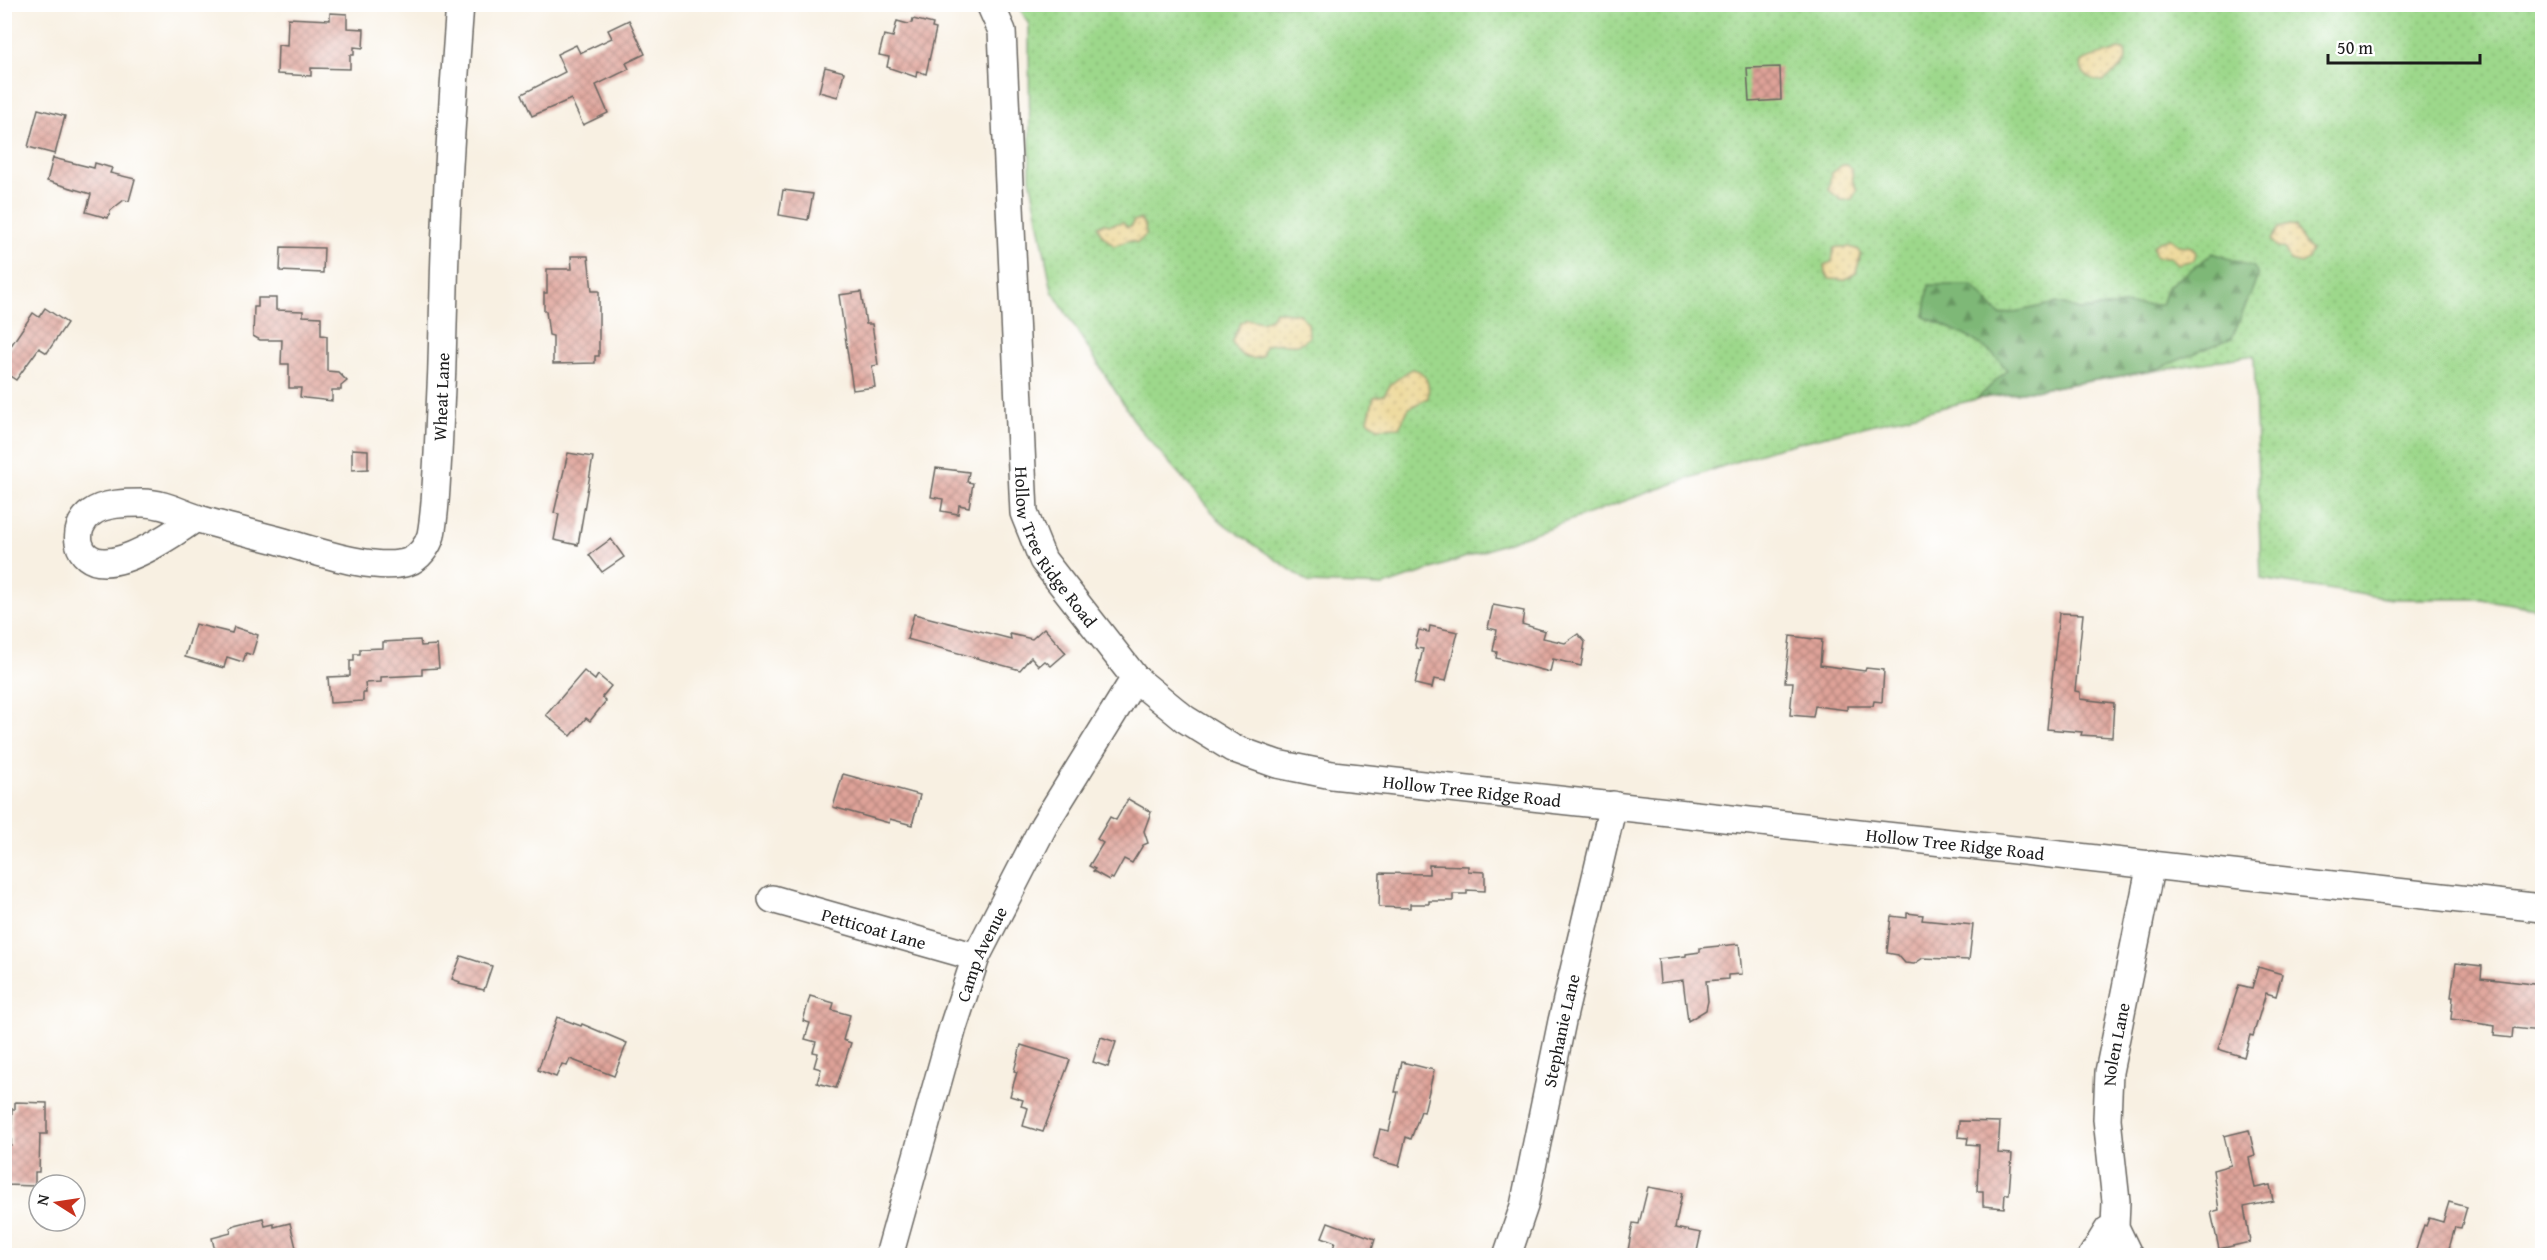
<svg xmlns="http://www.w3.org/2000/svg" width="2547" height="1260" viewBox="0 0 2547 1260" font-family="'Gentium Book Plus',serif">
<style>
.grass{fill:url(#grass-dots);stroke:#5c7a54;stroke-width:1.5}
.forest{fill:url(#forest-firs);stroke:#4d6a4a;stroke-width:1.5}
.sand{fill:url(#sand-dots);stroke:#857b5d;stroke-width:1.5}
.building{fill:url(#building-cross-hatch)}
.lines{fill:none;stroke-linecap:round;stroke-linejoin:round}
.minor-casing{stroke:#696661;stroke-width:30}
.minor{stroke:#fff;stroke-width:27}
.labels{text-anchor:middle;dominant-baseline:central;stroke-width:4.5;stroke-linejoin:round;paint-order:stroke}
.street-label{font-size:18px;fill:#1c1c1c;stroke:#fff}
</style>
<defs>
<pattern id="grass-dots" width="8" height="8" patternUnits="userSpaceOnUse" patternTransform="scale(1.5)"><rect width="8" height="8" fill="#9dd88b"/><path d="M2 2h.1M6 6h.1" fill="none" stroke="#87b977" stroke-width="1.8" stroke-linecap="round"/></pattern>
<pattern id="forest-firs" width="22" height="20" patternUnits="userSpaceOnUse" patternTransform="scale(1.5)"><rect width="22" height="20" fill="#7eb877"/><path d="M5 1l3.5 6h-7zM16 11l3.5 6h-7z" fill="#669561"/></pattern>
<pattern id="sand-dots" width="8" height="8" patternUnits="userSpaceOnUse" patternTransform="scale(1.5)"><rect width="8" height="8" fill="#eeda9e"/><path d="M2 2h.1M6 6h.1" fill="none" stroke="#ccba88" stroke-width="1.8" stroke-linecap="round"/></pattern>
<pattern id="building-cross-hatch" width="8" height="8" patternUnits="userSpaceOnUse" patternTransform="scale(1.5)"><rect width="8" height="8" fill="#dfa399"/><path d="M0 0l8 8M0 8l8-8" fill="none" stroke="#b4847c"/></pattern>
</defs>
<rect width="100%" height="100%" fill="#fff"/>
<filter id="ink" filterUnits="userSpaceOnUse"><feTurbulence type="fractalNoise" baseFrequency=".0167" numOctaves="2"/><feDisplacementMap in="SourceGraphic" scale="12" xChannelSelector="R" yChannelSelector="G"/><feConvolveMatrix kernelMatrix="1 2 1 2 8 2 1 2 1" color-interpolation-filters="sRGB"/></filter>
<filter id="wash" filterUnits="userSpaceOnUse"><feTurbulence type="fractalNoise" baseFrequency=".008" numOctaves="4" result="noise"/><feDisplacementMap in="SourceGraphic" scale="24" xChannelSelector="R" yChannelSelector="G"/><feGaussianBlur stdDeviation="1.35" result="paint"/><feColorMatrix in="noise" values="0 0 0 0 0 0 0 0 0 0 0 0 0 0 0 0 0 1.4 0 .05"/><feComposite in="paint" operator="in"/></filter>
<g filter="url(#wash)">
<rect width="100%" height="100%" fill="#f8f0e2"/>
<!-- grass -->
<polygon class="grass" points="1018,5 2542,5 2542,609 2481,599 2392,599 2261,579 2254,355 1977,399 1769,450 1384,586 1310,583 1221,522 1138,427 1052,291 1030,178 1029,25"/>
<!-- forest -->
<path class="forest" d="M2213,253l41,14 4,9 -26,62 -80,33 -175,28 30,-29c-19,-27 -53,-40 -83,-53l5,-32h43l28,30 57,-12 23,7 43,-5h38l6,-18z"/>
<!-- sand -->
<g class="sand">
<path d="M2119,49l5,1c8,14 -10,23 -21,31 -11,-1 -25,-6 -21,-19 12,-9 24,-6 37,-13z"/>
<polygon points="1842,165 1846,165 1852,169 1853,182 1857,190 1852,199 1841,200 1829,190 1831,174"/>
<path d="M1140,219l5,7 1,9 -9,8 -7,-3 -16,6c-7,-7 -14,-10 -16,-20l6,-3 5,2 14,-3 4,5 5,-1 1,-5z"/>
<polygon points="2290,225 2295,226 2301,240 2311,250 2307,260 2301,264 2290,261 2285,249 2276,246 2271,240 2279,228"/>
<polygon points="2170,239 2179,245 2192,247 2196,253 2194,260 2177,264 2170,257 2156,257 2153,247 2158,241"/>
<polygon points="1839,247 1850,247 1859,250 1861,254 1856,273 1844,280 1830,279 1825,273 1824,265 1832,262 1834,248"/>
<path d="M1275,311l24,3 9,9 1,14c-14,15 -29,1 -44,9l-3,10c-13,7 -26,-2 -30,-15l8,-18 7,-4 15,3 10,-5z"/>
<path d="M1411,369c16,1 19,16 17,29l-19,10 -10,19 -21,1 -10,-8 6,-23 10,-2 7,-11z"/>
</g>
<g id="blocks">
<!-- building -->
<g class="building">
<polygon points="330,13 347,14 347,28 364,29 363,48 354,47 354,55 350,55 350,69 311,68 311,76 277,74 278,45 287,46 288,18 330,20"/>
<polygon points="913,19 933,24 932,28 936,29 926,74 917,71 916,77 887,67 889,57 879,55 884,35 893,37 897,21 908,24 912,23"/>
<polygon points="629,20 645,54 626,63 629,69 596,85 608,113 583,125 571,99 532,116 522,94 565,72 557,54 576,45 580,53 612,38 608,30"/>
<polygon points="825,67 844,72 838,97 819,92"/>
<polygon points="1780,67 1781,100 1749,102 1747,68"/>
<polygon points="38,109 65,116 55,154 28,147"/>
<polygon points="53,158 94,168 95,163 112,168 110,173 135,179 129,201 124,200 110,211 108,218 86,212 91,194 47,181"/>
<polygon points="783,190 813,194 808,220 779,215"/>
<polygon points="281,247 324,248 323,273 280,271"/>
<polygon points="571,256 588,256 592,291 599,291 599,356 595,356 595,363 553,364 553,336 549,335 546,311 544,311 544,293 547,293 547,269 572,269"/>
<polygon points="861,292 866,324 872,324 878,365 872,366 875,387 853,390 839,295"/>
<polygon points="258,298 276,298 276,310 303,311 303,316 321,317 321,335 327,336 327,371 338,372 347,381 341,386 341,390 332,390 332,401 305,398 300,397 301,388 289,388 289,364 281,364 282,340 260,340 253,336 254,307 258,307"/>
<polygon points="45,308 67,323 47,353 39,348 16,380 4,372 4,356 33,313 39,317"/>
<polygon points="352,449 368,450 368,469 352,470"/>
<polygon points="568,453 593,457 578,545 554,540 559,514 554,513"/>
<polygon points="936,468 969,472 967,482 973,483 969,507 959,505 958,514 941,511 943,499 931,497"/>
<polygon points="611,539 624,557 602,572 589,555"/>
<polygon points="1493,605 1524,611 1522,624 1545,631 1543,638 1565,643 1578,634 1585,642 1581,666 1553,659 1550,672 1496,658 1497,652 1493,651 1497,630 1488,628"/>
<polygon points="2059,613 2083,614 2075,691 2080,692 2080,699 2114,703 2112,737 2081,735 2082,732 2047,729"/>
<polygon points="914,614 1011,639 1010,634 1032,639 1044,628 1066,653 1051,666 1045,661 1039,666 1031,657 1020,670 907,639"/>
<polygon points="195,624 232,633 234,627 258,635 252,655 246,653 243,662 227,657 224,668 185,657"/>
<polygon points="1430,626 1458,632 1446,681 1434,679 1432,688 1415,684 1423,649 1416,648 1415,645 1419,630 1429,632"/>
<polygon points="1790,636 1822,640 1820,665 1865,671 1866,668 1884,670 1882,702 1874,701 1873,706 1847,706 1847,710 1815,706 1813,717 1790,715 1793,682 1785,682"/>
<polygon points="420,640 421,646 437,645 439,668 422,669 422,675 381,677 381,682 365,683 366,693 363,693 363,701 330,703 328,677 350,676 350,661 354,661 354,654 360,654 360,649 383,648 383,642"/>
<polygon points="584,671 595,680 598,675 611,686 602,697 606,701 590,721 586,718 571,736 546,715"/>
<polygon points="843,774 920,795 912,825 890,819 889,823 833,807"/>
<polygon points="1128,799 1151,812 1144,831 1148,843 1143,845 1132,863 1124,859 1113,879 1111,878 1109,880 1093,871 1095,869 1089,866 1103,843 1097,839 1110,817 1116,820"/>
<polygon points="1429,865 1468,866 1468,871 1485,872 1485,891 1467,890 1467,894 1453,894 1453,901 1429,901 1429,904 1410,904 1410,908 1379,907 1380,873 1429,874"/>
<polygon points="1907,913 1923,915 1922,920 1973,925 1969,960 1923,958 1914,964 1905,963 1898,955 1887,953 1891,916 1907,918"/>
<polygon points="1739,944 1742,974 1728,975 1728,979 1706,981 1708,1001 1706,1010 1688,1021 1683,980 1660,983 1658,959 1686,956 1686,954 1700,952 1700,948"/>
<polygon points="461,956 492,966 484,990 459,984 460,982 452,979"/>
<polygon points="2456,963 2482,966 2481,978 2542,985 2540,1031 2513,1028 2512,1038 2494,1036 2495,1026 2451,1019 2453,997 2451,997"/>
<polygon points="2258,967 2282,974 2276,996 2266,993 2253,1036 2250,1035 2244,1057 2218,1049 2239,985 2252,988"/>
<polygon points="810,996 834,1003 832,1010 850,1015 843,1040 851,1043 836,1088 817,1083 821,1069 814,1067 818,1053 813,1052 816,1042 805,1039 810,1023 803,1021"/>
<polygon points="557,1017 581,1026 582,1024 627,1043 614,1076 570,1059 567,1066 562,1064 556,1077 538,1070"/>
<polygon points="1101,1037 1116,1042 1108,1067 1093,1062"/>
<polygon points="1021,1045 1070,1060 1043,1132 1023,1126 1028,1108 1021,1106 1023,1100 1010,1096 1017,1072 1014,1071"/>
<polygon points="1402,1062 1434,1070 1424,1112 1421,1111 1411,1139 1406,1137 1399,1166 1373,1159 1380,1129 1389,1131 1398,1092 1395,1092"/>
<polygon points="15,1102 47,1103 47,1134 40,1134 39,1172 35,1172 35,1186 5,1185 6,1145 11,1145 12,1109 15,1109"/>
<polygon points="1959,1121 2000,1122 1998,1153 2012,1154 2009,1194 2005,1194 2004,1208 1983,1206 1983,1191 1977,1191 1979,1145 1967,1144 1968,1138 1958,1137"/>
<polygon points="2249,1130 2255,1156 2249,1158 2255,1188 2270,1185 2273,1201 2244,1207 2250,1242 2219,1249 2211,1212 2219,1210 2213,1170 2231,1165 2224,1136"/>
<polygon points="1648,1187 1682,1193 1675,1228 1701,1233 1696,1256 1627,1256 1633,1223 1639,1224"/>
<polygon points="2449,1202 2467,1207 2461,1228 2455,1227 2447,1256 2414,1256 2424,1225 2426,1226 2429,1218 2443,1222"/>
<polygon points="263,1218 265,1226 274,1224 274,1227 290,1223 298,1256 216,1256 212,1238 231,1233 230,1228 235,1225"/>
<polygon points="1328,1222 1375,1239 1370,1256 1331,1256 1335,1242 1322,1237"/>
</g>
</g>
</g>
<g filter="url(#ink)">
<use href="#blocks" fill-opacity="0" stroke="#696661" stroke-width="1.5"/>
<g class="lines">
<defs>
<g id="minor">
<path id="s1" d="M990,4l12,27 22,482 19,47 92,118 50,41 47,29 45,16 55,11 1210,133"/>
<path id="s2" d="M196,518c-23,16 -64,44 -91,44 -29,1 -35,-34 -14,-49 13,-10 36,-10 52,-10 21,0 37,10 56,16 26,8 52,14 78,21 33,9 98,33 131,22 11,-4 20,-16 23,-27 5,-26 5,-54 7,-81 3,-55 5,-110 6,-166 2,-95 9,-189 16,-284"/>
<path id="s3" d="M772,899l204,58"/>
<path id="s4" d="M889,1256l64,-229 23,-70 68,-132 91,-147"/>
<path id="s5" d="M1507,1256l17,-50 38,-185 51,-216"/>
<polyline points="2092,1256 2108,1230 2115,1227"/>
<path id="s6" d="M2129,1256l-14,-29 1,-26 -9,-82 2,-47 42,-208"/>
</g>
</defs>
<!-- minor casing -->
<use href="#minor" class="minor-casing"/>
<!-- minor -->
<use href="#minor" class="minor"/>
</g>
</g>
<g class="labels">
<!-- street labels -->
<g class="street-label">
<text stroke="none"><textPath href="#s2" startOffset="674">Wheat Lane</textPath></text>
<text stroke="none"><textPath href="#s1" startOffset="555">Hollow Tree Ridge Road</textPath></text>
<text stroke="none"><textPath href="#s1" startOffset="1077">Hollow Tree Ridge Road</textPath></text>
<text stroke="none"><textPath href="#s1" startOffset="1563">Hollow Tree Ridge Road</textPath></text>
<text stroke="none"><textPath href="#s3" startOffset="106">Petticoat Lane</textPath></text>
<text stroke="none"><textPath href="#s4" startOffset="316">Camp Avenue</textPath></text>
<text stroke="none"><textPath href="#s5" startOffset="232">Stephanie Lane</textPath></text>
<text stroke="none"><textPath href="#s6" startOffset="216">Nolen Lane</textPath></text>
</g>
</g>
<!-- margin -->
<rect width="2547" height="1260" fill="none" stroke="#fff" stroke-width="24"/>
<!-- north arrow -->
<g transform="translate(57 1203) rotate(282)"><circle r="28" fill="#ffffff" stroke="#a4a4a4" stroke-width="1.5"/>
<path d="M0-4.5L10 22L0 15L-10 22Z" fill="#c8321e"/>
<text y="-9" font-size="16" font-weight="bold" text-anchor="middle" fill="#1c1c1c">N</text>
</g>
<!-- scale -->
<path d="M2328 54v9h152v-9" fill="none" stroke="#1c1c1c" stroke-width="3"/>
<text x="2337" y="54" font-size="18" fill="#1c1c1c" stroke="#ffffff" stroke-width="4.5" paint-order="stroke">50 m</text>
</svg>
